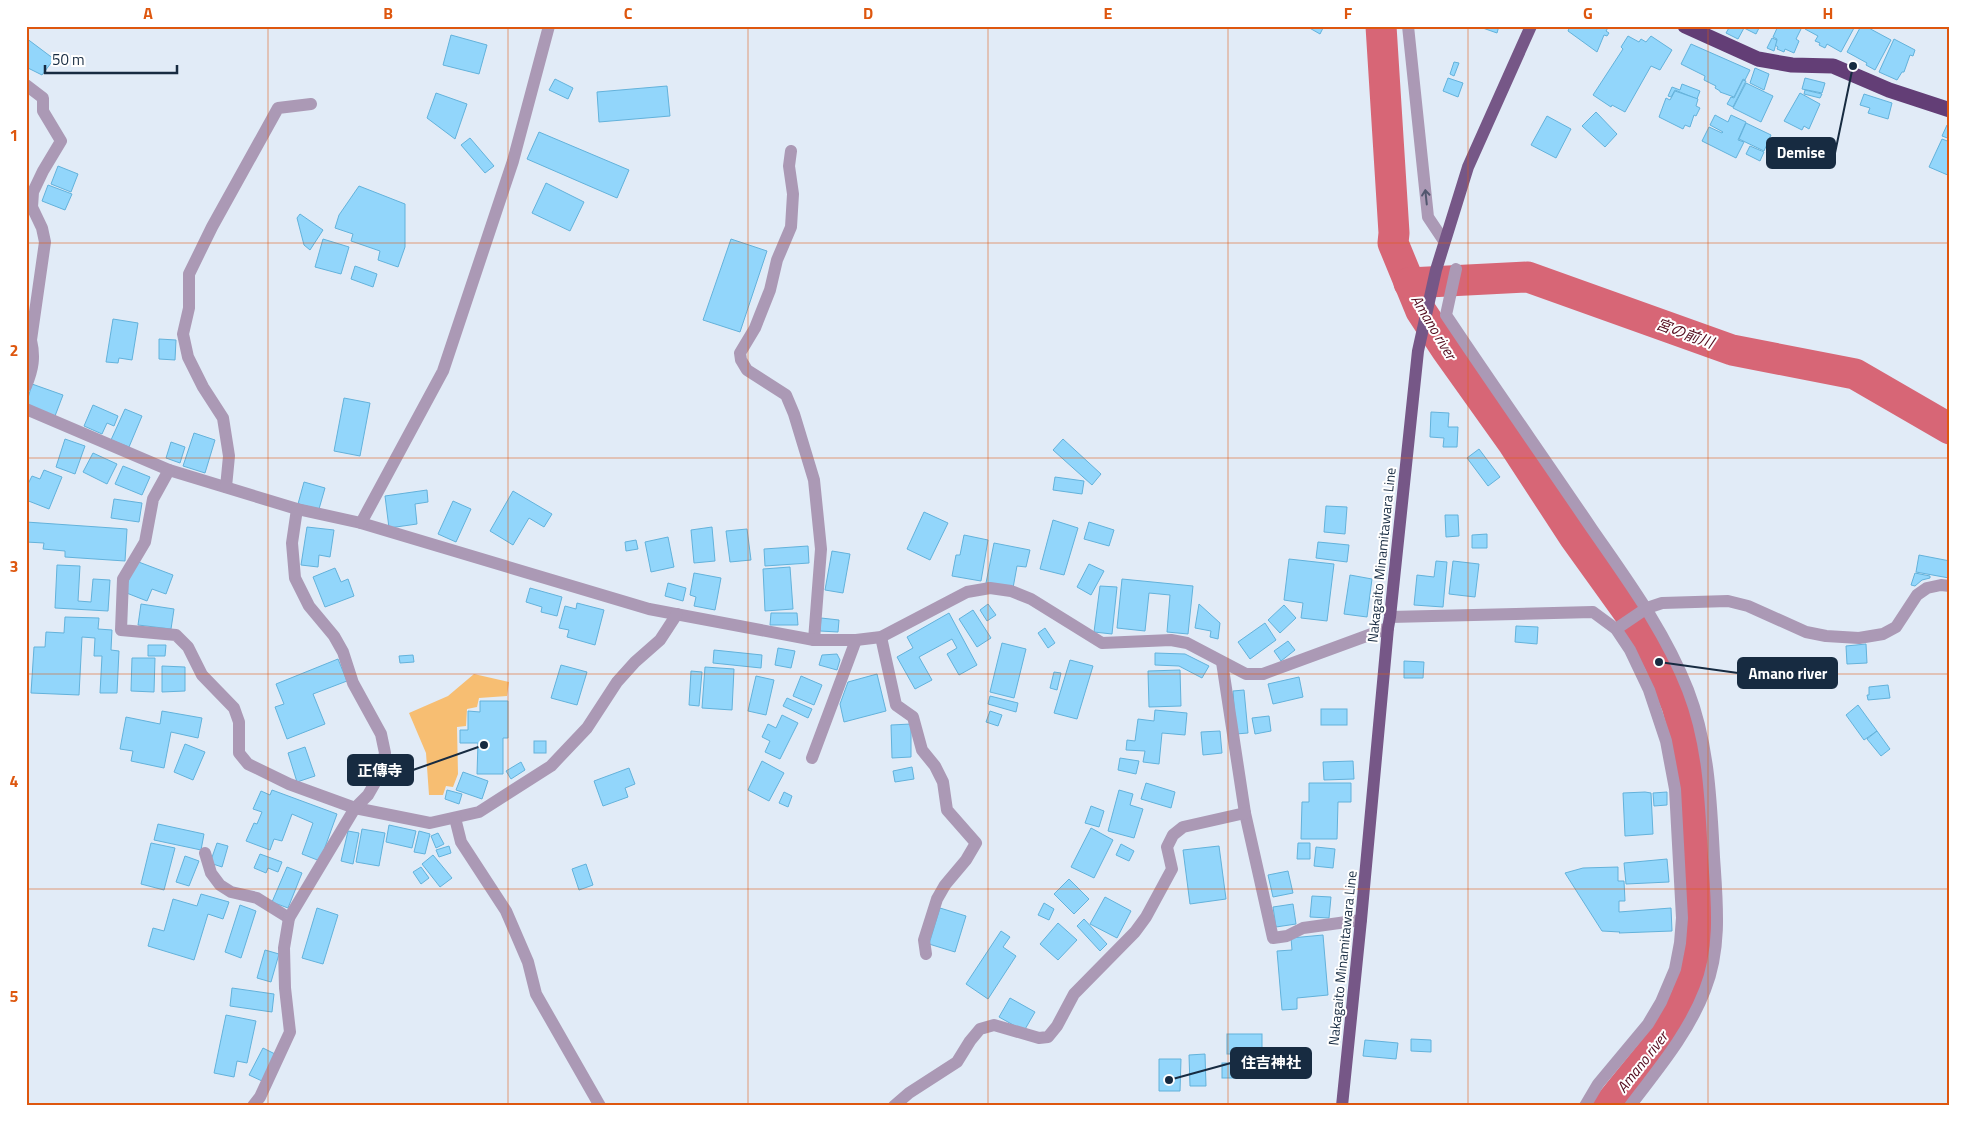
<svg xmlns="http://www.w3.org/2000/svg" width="1976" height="1132" viewBox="0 0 1976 1132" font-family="'Titillium Web','Noto Sans JP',sans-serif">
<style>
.green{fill:#f7be72}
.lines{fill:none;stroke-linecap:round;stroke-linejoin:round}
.river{stroke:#d76676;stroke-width:31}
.building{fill:#92d6fb;stroke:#63b2db}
.minor{stroke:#ab99b5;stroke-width:12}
.major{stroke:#765787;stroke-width:12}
.highway{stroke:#633e76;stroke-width:15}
.oneway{stroke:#52576f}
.grid{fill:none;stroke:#de570f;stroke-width:1;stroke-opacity:0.55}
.labels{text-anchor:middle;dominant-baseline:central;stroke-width:4;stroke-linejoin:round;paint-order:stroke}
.street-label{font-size:14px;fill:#172b41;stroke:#fff}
.water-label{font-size:15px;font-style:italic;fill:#530a1c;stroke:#fff}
.leader{fill:none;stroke:#172b41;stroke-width:2}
.callout-dot{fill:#172b41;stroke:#fff;stroke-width:2}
.callout{fill:#172b41;stroke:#172b41;stroke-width:2}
.callout-label{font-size:15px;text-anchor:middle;font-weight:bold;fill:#fff}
.neatline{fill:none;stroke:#de570f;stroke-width:2}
.grid-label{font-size:16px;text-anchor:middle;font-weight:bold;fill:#de570f}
</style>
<rect width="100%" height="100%" fill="#e1ebf7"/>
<!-- green -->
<polygon class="green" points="474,674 509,682 507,696 479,698 477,707 467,709 466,726 457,727 458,774 453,787 446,786 443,795 429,795 426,753 409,713 448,696"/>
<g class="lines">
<!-- river -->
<g class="river">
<polyline points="1381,26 1394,233 1393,243 1421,311 1446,349 1513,443 1575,538 1639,627 1659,662 1677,706 1686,739 1698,836 1701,896 1699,956 1686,997 1664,1037 1608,1106"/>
<polyline points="1409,283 1528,277 1732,350 1855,374 1950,429"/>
</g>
</g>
<!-- building -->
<g class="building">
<polygon points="1306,26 1324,26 1320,34"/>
<polygon points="1477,26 1499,26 1497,33"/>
<polygon points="1570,26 1609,26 1606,31 1609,33 1607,36 1604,35 1597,52 1568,31"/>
<polygon points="1730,26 1740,26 1744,28 1738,39 1726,33"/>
<polygon points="1740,26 1760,26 1756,34"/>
<polygon points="1778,26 1795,26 1801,29 1796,39 1799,41 1794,53 1785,49 1784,52 1777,49 1778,47 1775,45 1777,39 1773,37"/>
<polygon points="1804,26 1849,26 1854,28 1841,52 1827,44 1825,48 1819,45 1820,43 1815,41 1818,36 1805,29"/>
<polygon points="1861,26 1865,26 1891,40 1875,70 1866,65 1867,63 1847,52"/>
<polygon points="451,35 487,45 479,74 443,65"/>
<polygon points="1628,36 1639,42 1641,39 1646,42 1651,36 1672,50 1660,70 1651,66 1625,112 1612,105 1611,107 1593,95 1623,49 1621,47"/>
<polygon points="26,38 54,59 42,75 28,68 26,70"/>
<polygon points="1772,38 1777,40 1774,51 1767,48"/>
<polygon points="1894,39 1915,50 1913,56 1910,55 1904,72 1902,72 1897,80 1879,72"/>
<polygon points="1691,44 1750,70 1745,80 1743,79 1734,97 1720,92 1720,91 1715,88 1716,86 1704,80 1705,76 1681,64"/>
<polygon points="1454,62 1459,63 1454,76 1450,74"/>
<polygon points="1755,68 1769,74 1764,90 1750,83"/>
<polygon points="1448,78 1463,83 1458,97 1443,91"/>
<polygon points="1805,78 1825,83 1822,93 1802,89"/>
<polygon points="555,79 573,88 568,99 549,90"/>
<polygon points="1743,80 1746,81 1733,107 1727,104 1731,97 1734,98"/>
<polygon points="1746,83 1773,96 1761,122 1733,108"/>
<polygon points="1682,84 1700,91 1697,99 1675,90 1671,97 1668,96 1672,87 1680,90"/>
<polygon points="667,86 670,116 599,122 597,92"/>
<polygon points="1805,90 1822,94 1820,98 1804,94"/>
<polygon points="1675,91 1698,99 1696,106 1700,108 1696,116 1694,115 1690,127 1685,125 1683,129 1659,117 1666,98 1670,100"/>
<polygon points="436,93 467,104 455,139 427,118"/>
<polygon points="1800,93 1820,104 1809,129 1804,126 1802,130 1784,121"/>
<polygon points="1864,94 1892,103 1888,119 1868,113 1870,108 1860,105"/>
<polygon points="1596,112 1617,134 1605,147 1582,126"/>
<polygon points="1715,115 1728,122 1731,115 1746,122 1738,140 1744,142 1736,158 1702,141 1709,127 1722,133 1723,132 1710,125"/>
<polygon points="1547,116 1571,129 1556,158 1531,145"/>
<polygon points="1746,123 1771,135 1764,151 1739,139"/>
<polygon points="1947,125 1950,126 1950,139 1942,136"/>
<polygon points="539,132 629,170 617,198 527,159"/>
<polygon points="470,138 494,166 485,173 461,145"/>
<polygon points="1942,139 1950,142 1950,176 1929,167"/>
<polygon points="1750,146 1764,152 1760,161 1746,154"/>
<polygon points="58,166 78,174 71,192 51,184"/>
<polygon points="546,183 584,202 570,231 532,213"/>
<polygon points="48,185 72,194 65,210 42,201"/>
<polygon points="359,186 405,204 405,247 398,267 378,260 380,251 351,241 353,234 335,228 339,215"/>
<polygon points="300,214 323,230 310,250 304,245 297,218"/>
<polygon points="323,239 349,247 341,274 315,267"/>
<polygon points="731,239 767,251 740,332 703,320"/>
<polygon points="355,266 377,274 373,287 351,279"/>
<polygon points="113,319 138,323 132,360 119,358 118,363 106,362"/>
<polygon points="159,339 176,340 175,360 159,359"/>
<polygon points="32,384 63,395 55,416 26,405"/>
<polygon points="344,398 370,403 360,456 334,451"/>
<polygon points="93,405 118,416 114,426 107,423 102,434 84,426"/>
<polygon points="125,409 142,416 129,447 111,440"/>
<polygon points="1431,412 1449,413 1448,427 1458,427 1457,447 1443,447 1444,438 1430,437"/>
<polygon points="194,433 215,440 205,473 183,466"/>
<polygon points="65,439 85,446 75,474 56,467"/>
<polygon points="1063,439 1101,474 1092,485 1053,450"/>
<polygon points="171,442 185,447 180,463 166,458"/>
<polygon points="1479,449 1500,477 1488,486 1467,458"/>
<polygon points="93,453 117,464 107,484 83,472"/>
<polygon points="123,466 150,477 142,495 115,484"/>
<polygon points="44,470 62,477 49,509 26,500 26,488 32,476 40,479"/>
<polygon points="1055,477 1084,481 1082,494 1053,490"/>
<polygon points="304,482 325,488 319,509 298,504"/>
<polygon points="427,490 428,502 415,504 417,524 389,528 385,496"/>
<polygon points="513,491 552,514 544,527 529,518 513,545 490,531"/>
<polygon points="114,499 142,503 139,522 111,518"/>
<polygon points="453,501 471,509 456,542 438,534"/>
<polygon points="1326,506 1347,507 1345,534 1324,532"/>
<polygon points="924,512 948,523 930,560 907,549"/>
<polygon points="1445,515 1458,515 1459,536 1446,537"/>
<polygon points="1053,520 1078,528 1064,575 1040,569"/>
<polygon points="26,522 127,529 125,561 65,557 65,551 43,549 44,543 26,542"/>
<polygon points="1089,522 1114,530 1109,546 1084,539"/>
<polygon points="307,527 334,530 330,557 319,555 318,567 301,565"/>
<polygon points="712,527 715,561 694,563 691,530"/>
<polygon points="747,529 751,560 730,562 726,531"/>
<polygon points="1487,534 1487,548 1472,548 1472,535"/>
<polygon points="964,535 988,540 981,581 952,576 956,555 960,555"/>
<polygon points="668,537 674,567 651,572 645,542"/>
<polygon points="636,540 638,549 626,551 625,542"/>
<polygon points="1318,542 1349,545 1347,562 1316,558"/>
<polygon points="994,543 1030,550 1026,567 1017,566 1013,588 986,583"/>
<polygon points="808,546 809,563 765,566 764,549"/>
<polygon points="832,551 850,554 843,593 825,590"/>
<polygon points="1919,555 1950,561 1949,578 1916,572"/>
<polygon points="1289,559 1334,564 1327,621 1301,618 1303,603 1284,600"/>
<polygon points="136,561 173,575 166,594 152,589 147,601 124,592"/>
<polygon points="1436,561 1447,562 1443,607 1414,605 1417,575 1434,577"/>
<polygon points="1453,561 1479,564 1475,597 1449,594"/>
<polygon points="1089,564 1104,571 1091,595 1077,587"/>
<polygon points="57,565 80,566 78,601 91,602 93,579 110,580 108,611 55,608"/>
<polygon points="790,567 793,609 765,611 763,569"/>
<polygon points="335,568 341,582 348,579 354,596 325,607 313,577"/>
<polygon points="694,573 721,578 715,610 694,606 696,597 690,595"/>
<polygon points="1915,573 1930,576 1930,578 1922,580 1915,586 1911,585"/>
<polygon points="1350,575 1372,579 1367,617 1344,614"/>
<polygon points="1122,579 1193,586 1188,634 1167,632 1170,595 1149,593 1145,631 1117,628"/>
<polygon points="668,583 686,588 683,601 665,596"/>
<polygon points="1100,586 1117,587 1112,634 1094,632"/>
<polygon points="530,588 562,597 557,616 541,612 542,607 526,602"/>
<polygon points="577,603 604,610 595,645 567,637 569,630 559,628 565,606 576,609"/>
<polygon points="141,604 174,609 171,629 138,625"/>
<polygon points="988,604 996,615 987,621 980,610"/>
<polygon points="1199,604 1220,623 1218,639 1210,637 1211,631 1195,628"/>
<polygon points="1284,605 1296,618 1280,633 1268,620"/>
<polygon points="973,610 991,638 977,647 959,619"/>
<polygon points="771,613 797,613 798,625 770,625"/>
<polygon points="949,613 977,665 959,675 947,654 957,648 952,639 919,657 932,680 915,689 897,657 913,648 907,637"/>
<polygon points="65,617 99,618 98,629 112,630 111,650 119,651 117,693 100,693 102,656 94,656 95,638 82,637 79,695 31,693 34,647 45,647 46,632 64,633"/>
<polygon points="821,618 839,620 838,632 820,631"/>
<polygon points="1265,623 1276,640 1250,659 1238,642"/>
<polygon points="1516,626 1538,627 1537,644 1515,642"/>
<polygon points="1045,628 1055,643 1048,648 1038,633"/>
<polygon points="1288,641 1295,650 1281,661 1274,651"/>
<polygon points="1002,643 1026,649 1014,698 990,692"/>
<polygon points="1866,644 1867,663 1847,664 1846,646"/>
<polygon points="148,645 166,645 165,656 148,656"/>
<polygon points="778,648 795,651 791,668 775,665"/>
<polygon points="714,650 762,655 761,668 713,663"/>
<polygon points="1155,653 1185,654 1209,666 1202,678 1179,666 1155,665"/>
<polygon points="837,654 840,660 837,670 819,665 822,655"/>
<polygon points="413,655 414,662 400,663 399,656"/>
<polygon points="132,658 155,658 154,692 131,691"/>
<polygon points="338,659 347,681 313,694 325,724 287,739 275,707 284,704 276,684"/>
<polygon points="1070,660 1093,666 1077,719 1054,713"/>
<polygon points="1404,661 1424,662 1423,678 1404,678"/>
<polygon points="561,665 587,672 577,705 551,698"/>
<polygon points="162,666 185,667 185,691 162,692"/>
<polygon points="705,667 734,669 732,710 702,708"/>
<polygon points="1180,670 1181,706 1149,707 1148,671"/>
<polygon points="691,671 702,672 699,706 689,705"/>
<polygon points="1054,672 1061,673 1057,690 1050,688"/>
<polygon points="877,674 886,711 844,722 840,704 848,682"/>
<polygon points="756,676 774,680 766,715 748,711"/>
<polygon points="801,676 822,685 814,705 793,696"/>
<polygon points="1299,677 1303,697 1273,704 1268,684"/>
<polygon points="1888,685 1890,698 1868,700 1867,695 1869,695 1869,687"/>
<polygon points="1244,690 1248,733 1236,734 1233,691"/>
<polygon points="990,696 1018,703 1016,712 988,704"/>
<polygon points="787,698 812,709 808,718 783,706"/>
<polygon points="480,701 508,701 508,738 503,738 503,774 477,774 478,743 460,743 460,730 468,730 468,711 480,712"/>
<polygon points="1858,705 1877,731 1864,740 1846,715"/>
<rect x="1321" y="709" width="26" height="16"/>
<polygon points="1155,710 1187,713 1185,735 1162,733 1159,764 1143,762 1145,751 1126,750 1127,740 1135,741 1138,719 1154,721"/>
<polygon points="162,711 202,718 198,738 171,732 164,768 131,761 133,751 120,749 126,717 160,724"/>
<polygon points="990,711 1002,715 998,726 986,722"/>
<polygon points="782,715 798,723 780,759 765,752 770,741 762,737 768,724 776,728"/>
<polygon points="1269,716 1271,731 1255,734 1252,718"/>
<polygon points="911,724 911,757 892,758 891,725"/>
<polygon points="1220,731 1222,753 1203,755 1201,732"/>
<polygon points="1877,731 1890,749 1881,756 1867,739"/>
<rect x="534" y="741" width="12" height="12"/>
<polygon points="185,744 205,752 193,780 174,772"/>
<polygon points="305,747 315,776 297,782 288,753"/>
<polygon points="1120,758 1139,761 1136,774 1118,770"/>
<polygon points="762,761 784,773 769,801 748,790"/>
<polygon points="1353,761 1354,779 1324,780 1323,762"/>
<polygon points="521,762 525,770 511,779 506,771"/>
<polygon points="912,767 914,779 895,782 893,771"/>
<polygon points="629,768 635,784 625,788 628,797 603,806 594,781"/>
<polygon points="463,772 488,781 482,799 456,790"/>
<polygon points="1146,783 1175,792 1171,808 1141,799"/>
<polygon points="1309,783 1351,783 1351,802 1338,802 1337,839 1301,839 1302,802 1309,802"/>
<polygon points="272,790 337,814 320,861 302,854 313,823 292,814 282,841 274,839 270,850 246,841 254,823 257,824 262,812 253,809 261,791 270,795"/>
<polygon points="447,790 462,794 459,804 445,799"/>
<polygon points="1119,790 1133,794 1130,805 1143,809 1134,838 1108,831"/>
<polygon points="784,792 792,796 788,807 779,803"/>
<polygon points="1645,792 1651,793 1653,834 1625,836 1623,793"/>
<polygon points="1667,792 1667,805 1654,806 1653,793"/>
<polygon points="1091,806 1104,811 1099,827 1085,823"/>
<polygon points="158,824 204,834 201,850 154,840"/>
<polygon points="389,825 416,831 412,848 386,842"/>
<polygon points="1091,828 1113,840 1094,878 1071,867"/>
<polygon points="362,829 385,833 379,866 356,862"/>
<polygon points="348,831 359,833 353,864 341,861"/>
<polygon points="419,831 430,834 425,854 414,852"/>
<polygon points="438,833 444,844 436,848 431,836"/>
<polygon points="151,843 175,848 164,890 141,884"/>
<polygon points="217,843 228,846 222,867 210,863"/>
<polygon points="1298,843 1310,843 1310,859 1297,859"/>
<polygon points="1121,844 1134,851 1129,861 1116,855"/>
<polygon points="449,846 451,853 439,857 436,850"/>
<polygon points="1219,846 1226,899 1190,904 1183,850"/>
<polygon points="1316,847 1335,849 1333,868 1314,866"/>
<polygon points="260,854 282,862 278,872 268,868 266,873 254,868"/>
<polygon points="433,855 452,878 440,887 422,864"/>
<polygon points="185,856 199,861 189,886 176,882"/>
<polygon points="1667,859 1669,882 1626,884 1624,863"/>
<polygon points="586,864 593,885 579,890 572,869"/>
<polygon points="287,867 302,873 288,908 272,902"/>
<polygon points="421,867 429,878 421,884 413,872"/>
<polygon points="1618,867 1618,881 1624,881 1625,901 1619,901 1619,912 1671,908 1672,931 1619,933 1620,932 1602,931 1565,873 1583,868"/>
<polygon points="1288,871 1293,893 1273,897 1268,875"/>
<polygon points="1069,879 1089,899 1074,914 1054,894"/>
<polygon points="201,894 229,902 223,919 208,914 194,960 148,946 153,928 164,931 173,899 197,906"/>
<polygon points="1312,896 1331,897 1329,918 1310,917"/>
<polygon points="1105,897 1131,911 1117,938 1090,924"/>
<polygon points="1044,903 1054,909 1049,920 1038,915"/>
<polygon points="1293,904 1296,924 1276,927 1273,907"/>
<polygon points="240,905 256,911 241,958 225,952"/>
<polygon points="317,908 338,915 323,964 302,958"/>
<polygon points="940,908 966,916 955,952 929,944"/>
<polygon points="1084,919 1107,944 1100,951 1077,926"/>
<polygon points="1058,923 1077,940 1058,960 1040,944"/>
<polygon points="1001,931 1010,937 1003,947 1016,956 988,999 966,984"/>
<polygon points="1323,935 1328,995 1297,998 1297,1009 1282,1010 1277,951 1292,950 1291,938"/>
<polygon points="265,950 279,954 271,982 257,978"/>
<polygon points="232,988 274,994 272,1012 230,1006"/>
<polygon points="1010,998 1035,1012 1024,1031 999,1017"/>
<polygon points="226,1015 256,1021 247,1063 237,1061 234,1077 214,1073"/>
<rect x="1227" y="1034" width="35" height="20"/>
<polygon points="1411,1039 1431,1040 1431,1052 1411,1051"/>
<polygon points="1365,1040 1398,1043 1396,1059 1363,1056"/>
<polygon points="263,1048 275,1054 262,1081 249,1075"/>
<polygon points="1205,1054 1206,1086 1190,1086 1189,1055"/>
<polygon points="1159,1059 1181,1059 1180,1091 1159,1091"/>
<rect x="1222" y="1063" width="15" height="15"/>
</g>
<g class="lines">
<!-- minor -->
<g class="minor">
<polyline points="1408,26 1428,217 1444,241"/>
<path d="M26,85l17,13v13l18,30 -18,30 -10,21 -1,15 10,21 3,14 -14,98c4,17 2,29 -5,46"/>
<polyline points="791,151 789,166 793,194 791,227 777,260 770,290 755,328 740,353 741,360 747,370 786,395 794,414 814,480 821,549 814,640"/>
<path d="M1456,269l-10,46c48,72 98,143 146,214 36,52 73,102 96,161 21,54 23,111 26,167 3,45 8,91 -9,133 -17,44 -47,79 -75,116"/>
<polyline points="26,409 169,470 297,509 361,523 649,609 814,640 856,640 881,637 967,592 990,588 1011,591 1031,599 1102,643 1171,640 1187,643 1246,674 1263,674 1388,628"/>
<polyline points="169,470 153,499 145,542 123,579 121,630 176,635 188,647 202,675 234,708 239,722 239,753 248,764 289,784 355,808 430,823 479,812 551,766 587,728 617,682 635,662 660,640 677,614"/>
<polyline points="226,487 229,456 223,418 203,387 188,357 183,334 189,308 189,274 212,227 278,108 311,104"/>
<polyline points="361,523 443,371 513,161 549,26"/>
<polyline points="1390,617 1593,612 1616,629 1630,650 1649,690 1666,741 1675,789 1682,918 1680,943 1675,969 1661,1002 1648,1024 1598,1084 1585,1106"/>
<polyline points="1616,629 1647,608 1662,603 1728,601 1748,606 1806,632 1826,636 1859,638 1883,634 1896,627 1917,595 1927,588 1941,585 1950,586"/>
<polyline points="881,637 896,705 913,717 922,750 935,766 943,782 947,810 976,843 966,860 945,885 937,899 924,940 926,954"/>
<polyline points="1222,662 1245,813 1273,938 1287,936 1303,928 1361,920"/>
<polyline points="812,758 856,640"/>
<polyline points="455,818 461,842 506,911 528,962 536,994 600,1106"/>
<polyline points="205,853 211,873 220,885 231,892 257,898 289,918"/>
<polyline points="253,1106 260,1097 290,1032 285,988 284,948 289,918 355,808 368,795 380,774 385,753 381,734 353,683 343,652 334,636 309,606 295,578 292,543 297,509"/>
<polyline points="894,1106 909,1093 957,1062 970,1041 980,1029 994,1025 1039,1038 1048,1037 1057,1026 1074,994 1135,932 1146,917 1172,869 1167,847 1173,835 1183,827 1245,813"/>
</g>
<!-- major -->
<polyline class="major" points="1342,1106 1361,920 1388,628 1390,617 1418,351 1436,270 1468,167 1531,26"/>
<!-- highway -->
<polyline class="highway" points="1685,26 1758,59 1792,65 1833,66 1889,90 1950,110"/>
</g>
<!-- one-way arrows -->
<defs><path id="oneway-shaft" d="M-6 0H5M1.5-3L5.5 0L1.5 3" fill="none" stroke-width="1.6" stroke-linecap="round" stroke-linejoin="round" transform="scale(1.25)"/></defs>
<use class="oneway" href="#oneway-shaft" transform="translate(1426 197) rotate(-96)"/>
<!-- grid -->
<path class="grid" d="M268,26v1080M508,26v1080M748,26v1080M988,26v1080M1228,26v1080M1468,26v1080M1708,26v1080M26,243h1924M26,458h1924M26,674h1924M26,889h1924"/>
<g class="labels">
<!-- street labels -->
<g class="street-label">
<text transform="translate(1381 555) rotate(-84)">Nakagaito Minamitawara Line</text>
<text transform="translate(1342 958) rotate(-84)">Nakagaito Minamitawara Line</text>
</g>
<!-- water labels -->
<g class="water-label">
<text transform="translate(1434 327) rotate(59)">Amano river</text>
<text transform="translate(1685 333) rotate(20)">宮の前川</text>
<text transform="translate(1642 1062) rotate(-52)">Amano river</text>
</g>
</g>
<!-- callouts -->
<path class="leader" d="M1853 66L1835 153M1659 662L1738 673M484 745L413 770M1169 1080L1231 1063"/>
<g class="callout-dot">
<circle cx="1853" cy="66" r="5"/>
<circle cx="1659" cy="662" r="5"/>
<circle cx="484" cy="745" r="5"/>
<circle cx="1169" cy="1080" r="5"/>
</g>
<g class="callout">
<rect x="1767" y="138" width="68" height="30" rx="5"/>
<rect x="1738" y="658" width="99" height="30" rx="5"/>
<rect x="348" y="755" width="65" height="30" rx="5"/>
<rect x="1231" y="1048" width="80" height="30" rx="5"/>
</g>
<g class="callout-label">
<text x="1801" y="158">Demise</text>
<text x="1788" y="679">Amano river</text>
<text x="380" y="776">正傳寺</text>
<text x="1271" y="1068">住吉神社</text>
</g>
<!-- border -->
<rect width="1976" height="1132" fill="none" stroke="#ffffff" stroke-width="55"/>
<!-- scale -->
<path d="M45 65v8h132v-8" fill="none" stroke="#172b41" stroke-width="2.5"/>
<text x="52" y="65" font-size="15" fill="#172b41" stroke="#ffffff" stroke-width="4" paint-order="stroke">50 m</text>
<rect x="28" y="28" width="1920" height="1076" class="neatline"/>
<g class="grid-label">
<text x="148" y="19">A</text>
<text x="388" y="19">B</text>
<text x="628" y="19">C</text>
<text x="868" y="19">D</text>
<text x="1108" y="19">E</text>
<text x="1348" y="19">F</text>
<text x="1588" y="19">G</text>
<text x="1828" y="19">H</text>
<text x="14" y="141">1</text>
<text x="14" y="356">2</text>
<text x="14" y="572">3</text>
<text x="14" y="787">4</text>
<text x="14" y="1002">5</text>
</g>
</svg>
